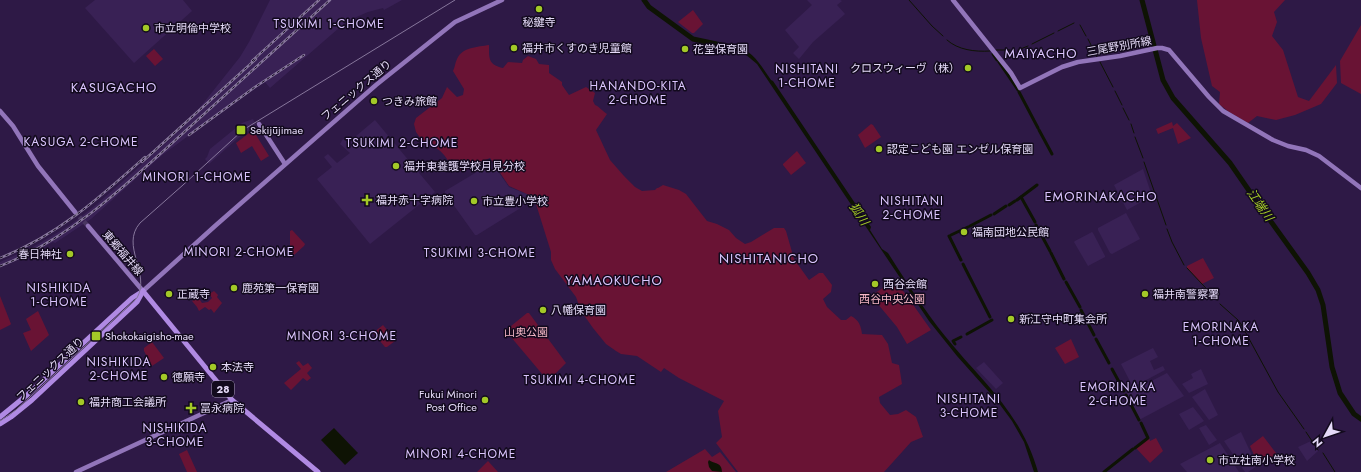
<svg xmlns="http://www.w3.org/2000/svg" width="1361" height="472" viewBox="0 0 1361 472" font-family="Jost,'Noto Sans JP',sans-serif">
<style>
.built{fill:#392155}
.green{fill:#691334}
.water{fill:#0e1304}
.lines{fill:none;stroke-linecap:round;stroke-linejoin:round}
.stream{stroke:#0e1304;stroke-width:1}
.canal{stroke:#0e1304;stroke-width:3}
.river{stroke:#0e1304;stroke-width:5}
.secondary-tunnel{stroke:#493661;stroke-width:4.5;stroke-dasharray:4.5 2;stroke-linecap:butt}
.secondary{stroke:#9275ba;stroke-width:4.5}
.primary{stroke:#b08ae3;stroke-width:5}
.tram{stroke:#87779c;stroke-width:1}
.rail-casing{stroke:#87779c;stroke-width:2.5}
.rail{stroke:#120a1d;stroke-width:1;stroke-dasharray:3;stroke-linecap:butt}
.poi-dot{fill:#a3c927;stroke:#120a1d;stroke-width:1.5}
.labels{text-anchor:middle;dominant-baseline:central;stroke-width:3;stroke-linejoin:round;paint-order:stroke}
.shield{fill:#120a1d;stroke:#a69cb6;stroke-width:1}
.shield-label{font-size:10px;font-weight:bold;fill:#e5daf8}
.poi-label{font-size:11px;fill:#e5daf8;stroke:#120a1d;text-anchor:start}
.street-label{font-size:11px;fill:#e5daf8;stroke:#120a1d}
.park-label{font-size:11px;fill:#f5b7c6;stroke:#120a1d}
.neighbourhood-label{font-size:12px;letter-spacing:1px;fill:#dbc5fe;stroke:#120a1d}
.water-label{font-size:12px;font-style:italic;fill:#a9d027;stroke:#120a1d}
.quarter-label{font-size:13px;letter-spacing:1px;fill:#dbc5fe;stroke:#120a1d}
</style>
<rect width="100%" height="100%" fill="#2e1946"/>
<!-- built -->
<g class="built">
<polygon points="95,0 183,0 192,11 134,63 85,8"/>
<polygon points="270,0 402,0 384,10 383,8 368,12 347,21 270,88 265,82 226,108 161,156 91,219 55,243 53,242 31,254 0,267 0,262 33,247 70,225 96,205 174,136 174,135 182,129 205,101 240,57 249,42"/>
<polygon points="807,0 840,0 842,1 837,5 845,14 813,42 799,59 793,53 799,47 785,30 812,5"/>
<polygon points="253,119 256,125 237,139 209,164 205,159 207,157 210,149 242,123"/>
<polygon points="375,120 435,192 370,244 317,179 332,167 324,157 328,154 337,163 350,153 340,144 343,139 349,142"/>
<polygon points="492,163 509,187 527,194 532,201 477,235 475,235 445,193 445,191"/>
<polygon points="1143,169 1152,196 1127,210 1114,185"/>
<polygon points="1126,213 1140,239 1112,254 1110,253 1098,230 1098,228"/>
<polygon points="1092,232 1093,233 1105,256 1105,257 1088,266 1074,242 1075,241"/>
<polygon points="1153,348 1158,357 1150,361 1154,370 1163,366 1165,370 1133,387 1121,364"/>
<polygon points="984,362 1003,383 996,389 976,368"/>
<polygon points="1201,369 1208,384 1189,393 1182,384 1193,378 1191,374"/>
<polygon points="1167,373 1184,396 1139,420 1126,394"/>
<polygon points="1205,389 1218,415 1209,420 1192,397"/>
<polygon points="1193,407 1204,421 1189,430 1179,414"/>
<polygon points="1206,425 1217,440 1209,445 1199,428"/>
<polygon points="1241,432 1257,466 1248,472 1245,472 1224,441"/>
<polygon points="1311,441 1318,451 1307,461 1298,447"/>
<polygon points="1220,443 1239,472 1187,472 1180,464"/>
</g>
<!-- green -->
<g class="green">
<polygon points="1197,0 1285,0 1274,12 1277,22 1272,36 1283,50 1298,97 1309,101 1336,65 1337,83 1321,104 1295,115 1276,120 1257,116 1248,123 1229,112 1219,104 1220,92 1212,86 1201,38"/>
<polygon points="693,10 703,24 694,33 692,33 678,22"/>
<polygon points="1361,25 1361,94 1341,83 1340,61"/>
<path d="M489,45c0,13 -1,20 14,23l5,-6 14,1 1,-3 5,-4 8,3 3,5 10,1v8l13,9v3l7,10 17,-8 9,6 -2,8 2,4c5,2 7,6 12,9l-11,16 14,30 14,16 11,11 7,4 13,-1 2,-2h1l5,-3 16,5 7,4 21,27 10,3 12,6 7,8 9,6 6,-2 23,-14h10l2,3 8,28 15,21 10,-7h4l9,12 -1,7 -8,7 4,8 14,13h5l5,-4c8,4 10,10 11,18l20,1 6,9 4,19 7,2 3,19 -23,13 1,6 10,12 8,-1 8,-4 10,7 7,20 -12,5 -27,30h-146l-22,-29 6,-6 -4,-26 6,-10 -45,-23 -15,-10 -3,4 -24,-16 -16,-2 -5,-3 -10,-7 -13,-16 -12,-17 -5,-14 -21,-28 -4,-9v-8l-15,-48 -9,-10 -18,-8 -19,-28c-6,3 -12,4 -18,7 -3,2 -5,6 -10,6 -15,-2 -15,-25 -37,-26l-9,-13 -2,-8 2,-6 26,-20 5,-11 10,10 6,-2 1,-6 -11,-18c2,-4 2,-8 4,-12 5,-12 21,-12 32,-14z"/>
<polygon points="154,49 163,59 155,66 146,56"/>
<polygon points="1172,122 1173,126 1177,123 1191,138 1178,144 1173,128 1158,134 1156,129"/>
<polygon points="871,124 873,125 881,137 865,148 858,135"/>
<polygon points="253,130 269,156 261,161 252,146 241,153 236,143"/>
<polygon points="797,151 806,163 791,175 783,165 783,164"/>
<polygon points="292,230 293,231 305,244 304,246 294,255 290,250 290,231"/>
<polygon points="1203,258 1214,278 1202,284 1187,268 1187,266"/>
<polygon points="895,280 899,285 931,330 907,344 897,327 872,297 872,295"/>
<polygon points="214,291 218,295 217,297 222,303 214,313 211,309 209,310 205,307 199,311 197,307 192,301 198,297 202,303 208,302 212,298 209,294"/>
<polygon points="0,296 11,324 10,325 0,330"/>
<polygon points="38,311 49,335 31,351 23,333 31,330 26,319"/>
<polygon points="527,313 529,313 566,363 548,381 506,331 506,330"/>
<polygon points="383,325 394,338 395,341 387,347 385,347 373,333"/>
<polygon points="1071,339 1079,357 1065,364 1055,348"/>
<polygon points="152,342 164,358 152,366 144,351 144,348"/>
<polygon points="299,361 303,366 308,363 312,368 307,373 311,378 307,381 303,378 291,390 284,383 301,369 296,363"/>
<polygon points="1263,436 1276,453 1276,455 1260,464 1258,464 1250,446"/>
<polygon points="1149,438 1150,441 1156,438 1163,451 1150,463 1136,448"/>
<polygon points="705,449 712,457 720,452 736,472 666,472"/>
<polygon points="187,450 197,472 187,472 179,454"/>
<polygon points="488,461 498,472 477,472"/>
</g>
<!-- water -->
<g class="water">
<path d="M735,46c18,4 26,20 36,34l2,1 98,146 -1,3 12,19 6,4c18,28 36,57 57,83 37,46 76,76 93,136h-4l-10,-30 -12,-21 -14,-19 -41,-46 -28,-35 -172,-257 -12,-10 -10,-4z"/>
<polygon points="334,428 358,453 345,465 321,440"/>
<path d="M709,460c5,4 13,2 13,12l-10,-1 -3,-4 -1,-5z"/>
</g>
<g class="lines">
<!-- stream -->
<g class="stream">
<polyline points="909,0 932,26 943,36"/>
<polyline points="1080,25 1086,36"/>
<polyline points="1058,31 1074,23"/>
<polyline points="1088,39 1097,57"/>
<path d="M947,40c11,10 28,12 43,11"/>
<polyline points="1032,44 1054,33"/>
<polyline points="996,50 1010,50"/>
<polyline points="1018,50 1028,46"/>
<polyline points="1100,62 1113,87"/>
<polyline points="1115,91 1122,105"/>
<polyline points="1123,108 1129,120"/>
<polyline points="1131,124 1134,133"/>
<polyline points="1135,137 1143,158"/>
<polyline points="1144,162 1166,225"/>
<polyline points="1167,229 1172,242 1184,265"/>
<polyline points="1187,268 1217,300"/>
<polyline points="1220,304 1238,320 1241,324 1278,392 1304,429"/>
<polyline points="1306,432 1318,450"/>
<polyline points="1323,453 1335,472"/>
</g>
<!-- canal -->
<g class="canal">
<polyline points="993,54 997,60"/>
<polyline points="999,62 1018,90"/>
<polyline points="1019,92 1038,128"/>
<polyline points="1039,130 1052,154"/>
<polyline points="1021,197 1035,222"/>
<polyline points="1017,200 1037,185"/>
<polyline points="1009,205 1015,201"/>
<polyline points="994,214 1006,206"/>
<polyline points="1036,225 1050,251"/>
<polyline points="970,226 991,215"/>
<polyline points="951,235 968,227"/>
<polyline points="949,236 961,260"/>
<polyline points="1051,253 1064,279"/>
<polyline points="963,264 990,317"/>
<polyline points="1066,282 1080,307"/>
<polyline points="1081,310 1094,335"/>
<polyline points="967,334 992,320"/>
<polyline points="1096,339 1109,363"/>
<polyline points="955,344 953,341 961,337"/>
<polyline points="1112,369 1124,391"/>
<polyline points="1126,395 1139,420"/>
<polyline points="1135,448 1148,438 1141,423"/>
<polyline points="1104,472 1133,449"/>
</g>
<!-- river -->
<g class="river">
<polyline points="644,0 649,7 693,39 740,49"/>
<polyline points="1142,0 1163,80 1173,98 1230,163 1259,205 1308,273 1318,290 1323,305 1332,367 1340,393 1354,414 1361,419"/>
</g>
<!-- secondary-tunnel -->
<polyline class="secondary-tunnel" points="75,212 88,226"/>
<!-- secondary -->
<g class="secondary">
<polyline points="953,0 1011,73 1020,88 1062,67 1078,62 1120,56 1157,48 1162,48 1169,50 1209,97 1223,111 1273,140 1288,146 1306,150 1319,156 1361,188"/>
<polyline points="0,111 13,126 38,166 75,212"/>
<polyline points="259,124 285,164"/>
<polyline points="88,226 143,291 215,226 376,85 455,22 502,0"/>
<polyline points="76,472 232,400"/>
</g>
<!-- primary -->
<g class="primary">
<polyline points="143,291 232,400 318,472"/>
<polyline points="0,417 27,395 132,298 143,291"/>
<polyline points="0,424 11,417 32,400 137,302 143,291"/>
</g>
<!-- tram -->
<path class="tram" d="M0,421l16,-11 121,-112c14,-25 -17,-52 3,-75l43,-38 60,-55 212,-130"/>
<defs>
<g id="rail">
<polyline points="252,61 319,0"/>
<polyline points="189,135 255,87 304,55"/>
<polyline points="142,162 256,59"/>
<path d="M0,258c57,-22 100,-61 145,-101"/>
<path d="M0,266c70,-27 127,-82 181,-131 50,-45 99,-90 149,-135"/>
</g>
</defs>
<!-- rail casing -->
<use href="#rail" class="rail-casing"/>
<!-- rail -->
<use href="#rail" class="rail"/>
</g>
<!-- markers -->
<g class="poi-dot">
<circle cx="539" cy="9" r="4"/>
<circle cx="146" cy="28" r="4"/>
<circle cx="514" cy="48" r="4"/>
<circle cx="685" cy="49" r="4"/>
<circle cx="968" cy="68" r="4"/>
<circle cx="374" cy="101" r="4"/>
<rect x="236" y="125" width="10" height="10" rx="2"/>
<circle cx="879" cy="149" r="4"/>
<circle cx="396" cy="166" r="4"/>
<path d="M365 194h4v4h4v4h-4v4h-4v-4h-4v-4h4z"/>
<circle cx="474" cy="201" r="4"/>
<circle cx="964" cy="232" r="4"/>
<circle cx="70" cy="254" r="4"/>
<circle cx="875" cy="284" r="4"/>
<circle cx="234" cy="288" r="4"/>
<circle cx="169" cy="294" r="4"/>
<circle cx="1145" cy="294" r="4"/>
<circle cx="543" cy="310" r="4"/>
<circle cx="1011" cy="319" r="4"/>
<rect x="91" y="331" width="10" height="10" rx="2"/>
<circle cx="213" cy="367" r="4"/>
<circle cx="164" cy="377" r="4"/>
<circle cx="485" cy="400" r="4"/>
<circle cx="81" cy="402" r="4"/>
<path d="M189 402h4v4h4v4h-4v4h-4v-4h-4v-4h4z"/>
<circle cx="1210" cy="460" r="4"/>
</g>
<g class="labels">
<!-- shield labels -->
<rect class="shield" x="212" y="381" width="22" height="16" rx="3"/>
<g class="shield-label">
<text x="223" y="389">28</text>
</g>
<!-- poi labels -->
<g class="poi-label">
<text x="539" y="22" text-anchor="middle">秘鍵寺</text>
<text x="154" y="28">市立明倫中学校</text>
<text x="522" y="48">福井市くすのき児童館</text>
<text x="693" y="49">花堂保育園</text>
<text x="960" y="68" text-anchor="end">クロスウィーヴ（株）</text>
<text x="382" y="101">つきみ旅館</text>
<text x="250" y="130">Sekijūjimae</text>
<text x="887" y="149">認定こども園 エンゼル保育園</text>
<text x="404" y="166">福井東養護学校月見分校</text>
<text x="376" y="200">福井赤十字病院</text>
<text x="482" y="201">市立豊小学校</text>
<text x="972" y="232">福南団地公民館</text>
<text x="62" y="254" text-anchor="end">春日神社</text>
<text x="883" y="284">西谷会館</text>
<text x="242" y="288">鹿苑第一保育園</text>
<text x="177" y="294">正蔵寺</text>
<text x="1153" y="294">福井南警察署</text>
<text x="551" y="310">八幡保育園</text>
<text x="1019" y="319">新江守中町集会所</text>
<text x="105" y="336">Shokokaigisho-mae</text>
<text x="221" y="367">本法寺</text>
<text x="172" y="377">徳願寺</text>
<text x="477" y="394" text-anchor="end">Fukui Minori<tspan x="477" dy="13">Post Office</tspan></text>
<text x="89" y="402">福井商工会議所</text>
<text x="200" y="408">冨永病院</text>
<text x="1218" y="460">市立社南小学校</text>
</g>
<!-- street labels -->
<g class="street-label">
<text transform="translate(1119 46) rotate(-10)">三尾野別所線</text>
<text transform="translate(356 90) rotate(-40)">フェニックス通り</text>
<text transform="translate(123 253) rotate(49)">東郷福井線</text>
<text transform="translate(50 369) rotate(-43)">フェニックス通り</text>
</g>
<!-- park labels -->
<g class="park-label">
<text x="892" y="299">西谷中央公園</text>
<text x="526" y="332">山奥公園</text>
</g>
<!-- neighbourhood labels -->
<g class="neighbourhood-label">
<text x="329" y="24">TSUKIMI 1-CHOME</text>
<text x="807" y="69">NISHITANI<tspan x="807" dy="14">1-CHOME</tspan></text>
<text x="638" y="86">HANANDO-KITA<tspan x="638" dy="14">2-CHOME</tspan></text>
<text x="81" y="142">KASUGA 2-CHOME</text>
<text x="402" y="143">TSUKIMI 2-CHOME</text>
<text x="197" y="177">MINORI 1-CHOME</text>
<text x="912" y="201">NISHITANI<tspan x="912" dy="14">2-CHOME</tspan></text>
<text x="239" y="252">MINORI 2-CHOME</text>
<text x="480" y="253">TSUKIMI 3-CHOME</text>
<text x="59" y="288">NISHIKIDA<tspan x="59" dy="14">1-CHOME</tspan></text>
<text x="1221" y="327">EMORINAKA<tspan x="1221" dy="14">1-CHOME</tspan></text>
<text x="342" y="336">MINORI 3-CHOME</text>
<text x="119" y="362">NISHIKIDA<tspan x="119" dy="14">2-CHOME</tspan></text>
<text x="580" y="380">TSUKIMI 4-CHOME</text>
<text x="1118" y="387">EMORINAKA<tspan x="1118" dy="14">2-CHOME</tspan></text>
<text x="969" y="399">NISHITANI<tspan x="969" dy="14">3-CHOME</tspan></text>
<text x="175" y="428">NISHIKIDA<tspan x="175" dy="14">3-CHOME</tspan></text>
<text x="461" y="454">MINORI 4-CHOME</text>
</g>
<!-- water labels -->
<g class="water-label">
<text transform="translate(1260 205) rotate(55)">江端川</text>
<text transform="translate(859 214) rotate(56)">狐川</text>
</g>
<!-- quarter labels -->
<g class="quarter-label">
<text x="1041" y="53">MAIYACHO</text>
<text x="114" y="87">KASUGACHO</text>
<text x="1101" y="196">EMORINAKACHO</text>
<text x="769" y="258">NISHITANICHO</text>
<text x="614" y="280">YAMAOKUCHO</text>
</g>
</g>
<!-- north arrow -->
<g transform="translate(1325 436) rotate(230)" stroke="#120a1d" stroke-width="3" paint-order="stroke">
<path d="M0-3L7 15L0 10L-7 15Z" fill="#e5daf8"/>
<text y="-6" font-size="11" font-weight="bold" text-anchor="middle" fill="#e5daf8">N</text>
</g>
</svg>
